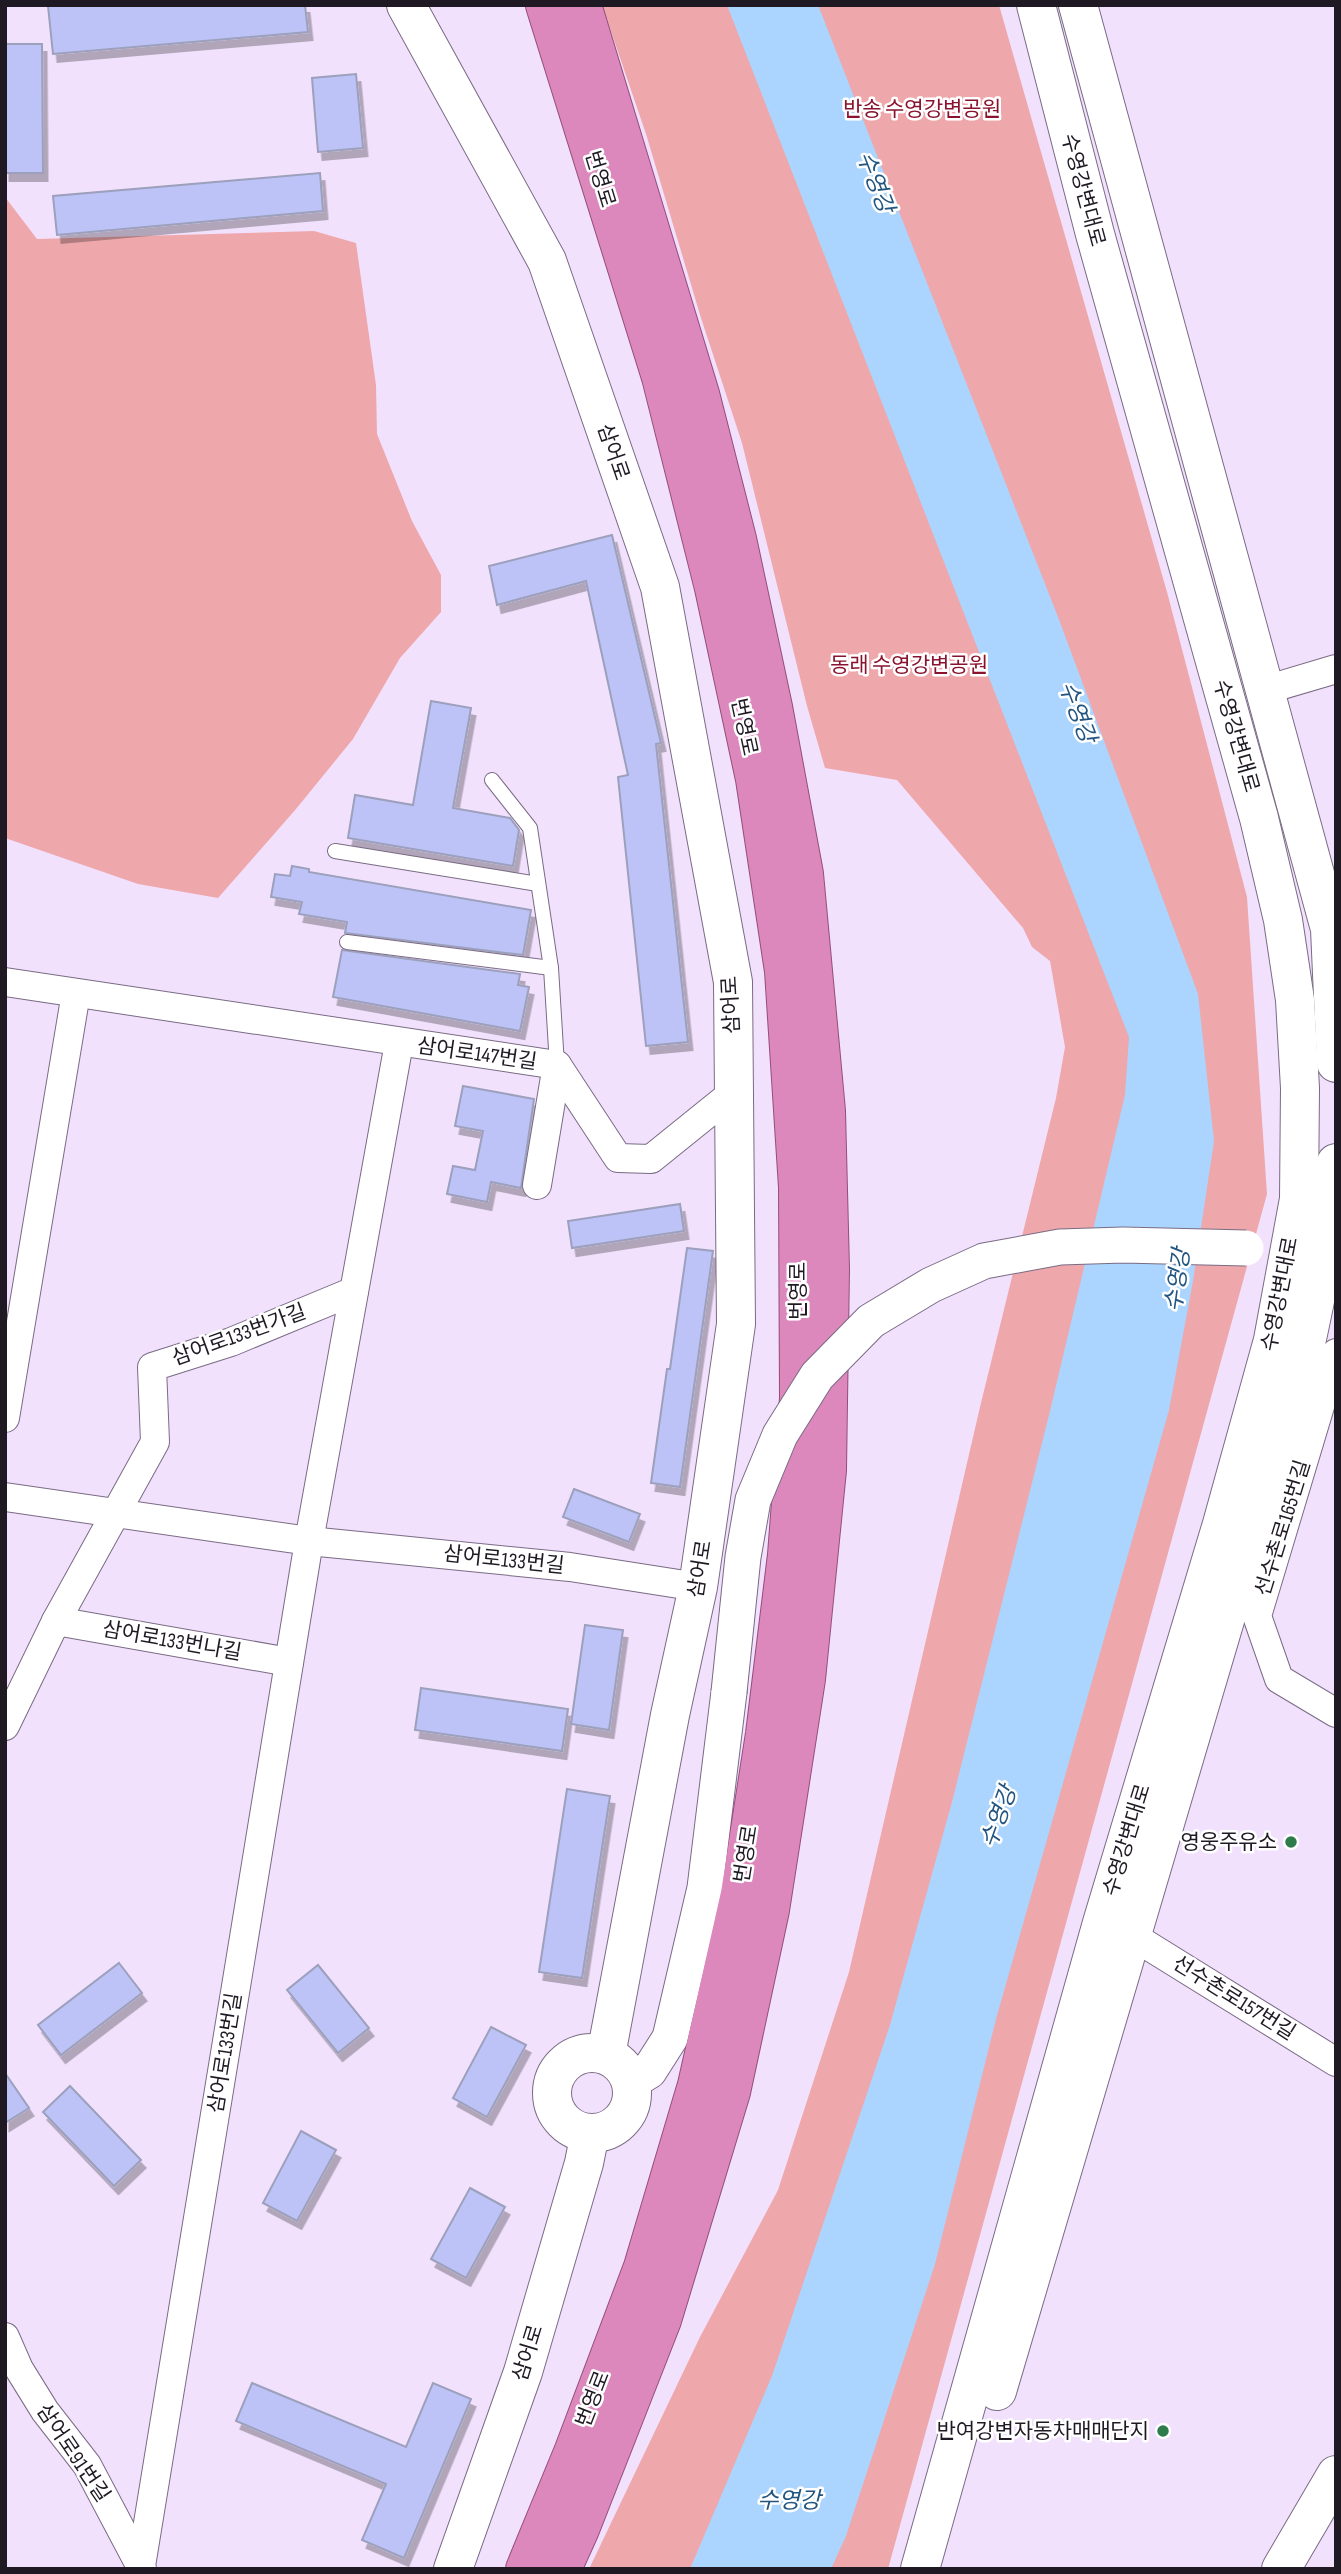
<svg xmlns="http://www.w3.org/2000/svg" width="1341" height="2574" viewBox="0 0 1341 2574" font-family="'Sofia Sans Condensed','Noto Sans KR',sans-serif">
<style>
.green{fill:#eea8ac}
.water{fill:#abd5fe}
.building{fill:#bdc3f6;stroke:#9ca0bc;stroke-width:2;filter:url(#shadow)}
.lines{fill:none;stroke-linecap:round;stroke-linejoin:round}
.service-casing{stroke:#7a6b84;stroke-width:16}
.minor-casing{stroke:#7a6b84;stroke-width:30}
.tertiary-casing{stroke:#7a6b84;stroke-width:37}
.secondary-casing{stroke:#7a6b84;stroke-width:40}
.trunk-casing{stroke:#944e7c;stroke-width:40}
.service{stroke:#fff;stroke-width:14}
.minor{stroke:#fff;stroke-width:28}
.tertiary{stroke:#fff;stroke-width:35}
.secondary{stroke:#fff;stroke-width:38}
.trunk{stroke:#dc88bc;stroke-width:38}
.tertiary-bridge-casing{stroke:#7a6b84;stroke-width:37;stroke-linecap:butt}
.tertiary-bridge{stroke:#fff;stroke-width:35}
.poi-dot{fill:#2e7c4c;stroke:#fff;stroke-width:2.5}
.labels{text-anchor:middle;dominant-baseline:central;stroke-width:5;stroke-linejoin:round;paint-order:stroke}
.park-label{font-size:21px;fill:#89122e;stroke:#fff}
.street-label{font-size:21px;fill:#1f1923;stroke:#fff}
.poi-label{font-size:21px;fill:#1f1923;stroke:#fff;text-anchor:end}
.water-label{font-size:23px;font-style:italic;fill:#235581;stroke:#fff}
</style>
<defs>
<filter id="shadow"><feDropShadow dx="4.5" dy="8" stdDeviation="0" flood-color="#0004"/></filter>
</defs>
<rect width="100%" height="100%" fill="#f2e1fd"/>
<!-- green -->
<g class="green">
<polygon points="602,5 999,5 1167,592 1247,897 1267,1194 888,2569 589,2569 700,2337 778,2190 849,1972 980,1407 1056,1098 1065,1047 1050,961 1032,947 1023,928 897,780 825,768 807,706 742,443 701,318 646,134"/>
<polygon points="5,197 37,239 314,231 356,243 376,385 377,434 412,521 441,575 441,612 400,658 353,739 296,809 218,898 138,884 5,838"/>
</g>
<!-- water -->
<polygon class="water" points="727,5 818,5 1058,617 1198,994 1214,1141 1193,1281 1169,1410 996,2019 935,2264 846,2536 831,2569 690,2569 772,2376 890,2025 952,1802 1050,1411 1125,1095 1129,1037"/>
<!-- building -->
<g class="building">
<polygon points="305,5 308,32 53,54 48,6"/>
<polygon points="5,44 42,44 43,173 5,173"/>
<polygon points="356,74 363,148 318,152 312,78"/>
<polygon points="320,173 323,211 57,235 53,196"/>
<polygon points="612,535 661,743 656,744 688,1042 646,1046 618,777 628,775 586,581 497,605 489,566"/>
<polygon points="431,701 471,708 453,808 510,818 519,830 513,866 348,838 355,795 413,805"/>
<polygon points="292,866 309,869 309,872 531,910 523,955 345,933 347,922 299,914 302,902 271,897 275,874 290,876"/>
<polygon points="342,950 520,974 518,985 529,987 520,1031 333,997"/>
<polygon points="463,1086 534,1099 521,1188 491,1182 487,1202 447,1194 453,1166 475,1170 483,1131 455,1126"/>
<polygon points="680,1204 684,1231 572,1248 568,1221"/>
<polygon points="687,1248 713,1251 680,1487 651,1483 667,1369 670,1369"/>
<polygon points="574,1489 640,1514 629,1542 563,1517"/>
<polygon points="585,1625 623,1630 609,1730 571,1724"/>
<polygon points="421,1688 568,1709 562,1751 415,1730"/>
<polygon points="567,1789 610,1796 582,1978 539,1972"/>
<polygon points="119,1963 142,1993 61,2055 38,2025"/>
<polygon points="318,1965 369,2028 338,2053 287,1990"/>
<polygon points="491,2027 526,2045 487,2117 453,2098"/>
<polygon points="5,2073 29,2108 5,2123"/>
<polygon points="70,2086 141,2160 114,2186 43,2112"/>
<polygon points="301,2131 336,2150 297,2221 263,2203"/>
<polygon points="470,2188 505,2207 466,2278 431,2259"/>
<polygon points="252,2383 406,2447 433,2383 471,2399 404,2558 362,2540 386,2484 236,2421"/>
</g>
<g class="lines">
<defs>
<g id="service">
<polyline points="492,780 530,828 551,968 557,1065"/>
<polyline points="335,851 538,884"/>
<polyline points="347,942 551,968"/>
</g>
<g id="minor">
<polyline points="1265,690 1336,669"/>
<polyline points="5,982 557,1065 618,1158 651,1159 734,1092"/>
<polyline points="537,1185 557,1065"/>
<polyline points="1336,1353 1257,1616 1279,1679 1336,1713"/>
<polyline points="5,1418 76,993"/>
<polyline points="5,1497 309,1541 570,1567 698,1587"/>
<polyline points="56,1621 289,1662"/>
<polyline points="5,1726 56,1621 155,1442 152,1367 231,1342 354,1291"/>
<polyline points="1131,1935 1336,2062"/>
<polyline points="5,2337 19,2369 45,2411 87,2465 142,2569"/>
<polyline points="141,2566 309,1541 399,1043"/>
</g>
<polyline id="tertiary" points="631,2082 649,2071 670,2038 705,1888 729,1692"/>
<g id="secondary">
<polyline points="406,5 547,261 660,587 733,982 736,1324 698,1587 670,1715 606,2055"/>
<polyline points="1078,5 1330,929 1336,1063"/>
<circle cx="592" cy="2093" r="40"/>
<polyline points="997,2391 1304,1353 1322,1267 1336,1163"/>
<polyline points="453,2569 523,2372 584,2163 590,2133"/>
<polyline points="920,2569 1102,1923 1222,1524 1273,1340 1299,1199 1300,1088 1295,1000 1283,920 1259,818 1095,234 1036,5"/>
<polyline points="1281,2569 1336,2475"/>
</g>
<g id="trunk">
<polyline points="525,2569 574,2450 643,2267 697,2085 740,1894 765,1734 787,1555 799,1398 798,1187 784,971 755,779 714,588 661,377 545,5"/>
<polyline points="562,2569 580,2529 662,2320 731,2092 770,1910 806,1679 827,1470 830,1269 826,1111 804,874 773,707 737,539 700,394 582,5"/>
</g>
</defs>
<!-- service casing -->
<use href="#service" class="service-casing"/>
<!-- minor casing -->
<use href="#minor" class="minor-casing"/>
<!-- tertiary casing -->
<use href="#tertiary" class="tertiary-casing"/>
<!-- secondary casing -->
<use href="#secondary" class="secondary-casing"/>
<!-- trunk casing -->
<use href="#trunk" class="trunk-casing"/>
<!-- service -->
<use href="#service" class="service"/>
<!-- minor -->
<use href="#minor" class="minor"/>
<!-- tertiary -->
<use href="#tertiary" class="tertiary"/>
<!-- secondary -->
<use href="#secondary" class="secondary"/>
<!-- trunk -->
<use href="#trunk" class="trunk"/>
<defs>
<polyline id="tertiary-bridge" points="729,1692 743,1557 753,1500 780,1435 817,1376 871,1321 931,1285 984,1261 1060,1247 1123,1245 1246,1248"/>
</defs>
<!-- tertiary-bridge casing -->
<use href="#tertiary-bridge" class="tertiary-bridge-casing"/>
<!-- tertiary-bridge -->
<use href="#tertiary-bridge" class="tertiary-bridge"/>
</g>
<!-- markers -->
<g class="poi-dot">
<circle cx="1291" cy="1842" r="7"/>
<circle cx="1163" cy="2431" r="7"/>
</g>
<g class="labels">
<!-- park labels -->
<g class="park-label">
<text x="922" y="109">반송 수영강변공원</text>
<text x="909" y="665">동래 수영강변공원</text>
</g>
<!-- street labels -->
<g class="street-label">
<text transform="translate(600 179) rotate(73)">번영로</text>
<text transform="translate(1083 190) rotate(75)">수영강변대로</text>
<text transform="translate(613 452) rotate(71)">삼어로</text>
<text transform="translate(744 727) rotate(78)">번영로</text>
<text transform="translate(1236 736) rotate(74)">수영강변대로</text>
<text transform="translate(731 1005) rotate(-93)">삼어로</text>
<text transform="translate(477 1054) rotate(8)">삼어로147번길</text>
<text transform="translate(798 1291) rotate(-90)">번영로</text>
<text transform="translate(1280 1294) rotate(-79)">수영강변대로</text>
<text transform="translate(239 1335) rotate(-20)">삼어로133번가길</text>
<text transform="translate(1283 1528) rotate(-73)">선수촌로165번길</text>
<text transform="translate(504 1560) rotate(6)">삼어로133번길</text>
<text transform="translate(700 1569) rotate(-81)">삼어로</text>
<text transform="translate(172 1641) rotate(10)">삼어로133번나길</text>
<text transform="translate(1127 1840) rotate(-73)">수영강변대로</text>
<text transform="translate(746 1854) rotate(-81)">번영로</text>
<text transform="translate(1234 1998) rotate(32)">선수촌로157번길</text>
<text transform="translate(225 2053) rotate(-81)">삼어로133번길</text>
<text transform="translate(528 2353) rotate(-73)">삼어로</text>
<text transform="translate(593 2399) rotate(-69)">번영로</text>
<text transform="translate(73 2453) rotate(56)">삼어로91번길</text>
</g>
<!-- poi labels -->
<g class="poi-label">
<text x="1277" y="1842">영웅주유소</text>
<text x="1149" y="2431">반여강변자동차매매단지</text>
</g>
<!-- water labels -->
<g class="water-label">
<text transform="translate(875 182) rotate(69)">수영강</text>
<text transform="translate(1077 712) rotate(69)">수영강</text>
<text transform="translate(1178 1280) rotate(-82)">수영강</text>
<text transform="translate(999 1817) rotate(-70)">수영강</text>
<text x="789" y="2501">수영강</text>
</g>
</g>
<!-- border -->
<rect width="1341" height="2574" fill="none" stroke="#1f1923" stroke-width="14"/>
</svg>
